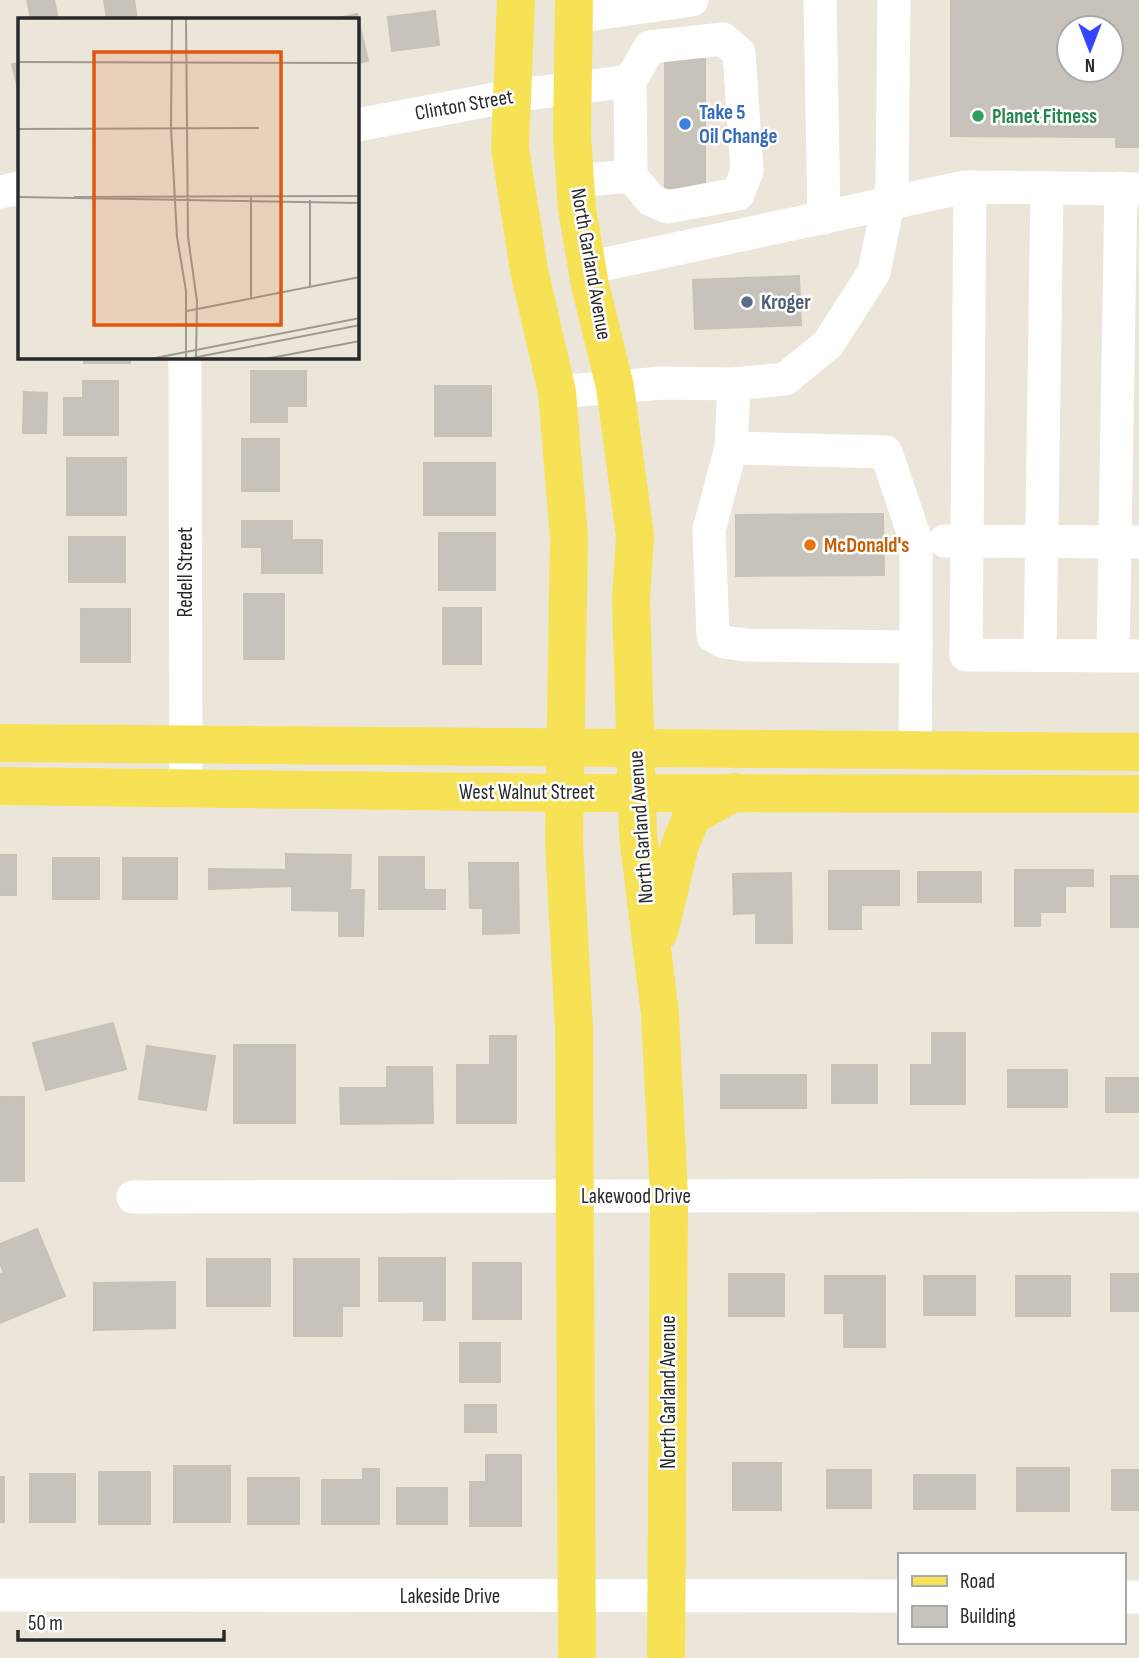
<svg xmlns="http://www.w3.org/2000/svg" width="1139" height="1658" viewBox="0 0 1139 1658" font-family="'Sofia Sans Condensed',sans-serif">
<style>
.building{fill:#c7c3ba;stroke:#c7c2b4;stroke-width:2;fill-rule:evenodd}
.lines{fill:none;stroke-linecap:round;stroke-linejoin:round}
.minor{stroke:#fff;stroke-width:33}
.major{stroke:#f7e154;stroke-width:38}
.leisure-dot{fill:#2e9e5b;stroke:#fff;stroke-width:2.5}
.shop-dot{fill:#3f7fe0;stroke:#fff;stroke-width:2.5}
.service-dot{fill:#5c6f8a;stroke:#fff;stroke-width:2.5}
.food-dot{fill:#e8710a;stroke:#fff;stroke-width:2.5}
.labels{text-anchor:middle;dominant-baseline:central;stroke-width:5;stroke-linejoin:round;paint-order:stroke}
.street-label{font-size:21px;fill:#292929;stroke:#fff}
.shop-label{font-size:21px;font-weight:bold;fill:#366cbe;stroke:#fff;text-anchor:start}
.leisure-label{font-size:21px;font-weight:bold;fill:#27864d;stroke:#fff;text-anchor:start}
.service-label{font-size:21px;font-weight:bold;fill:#4e5e75;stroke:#fff;text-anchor:start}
.food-label{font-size:21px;font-weight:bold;fill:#c56008;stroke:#fff;text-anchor:start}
.inset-road{fill:none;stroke:#9e9a93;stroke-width:2}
.view{fill:#de570d;fill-opacity:0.15;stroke:#de570d;stroke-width:3.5}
.inset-edge{fill:none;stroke:#292929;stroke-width:3.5}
</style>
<rect width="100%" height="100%" fill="#ece6da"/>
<!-- building -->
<g class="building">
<polygon points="27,0 54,0 58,19 31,19"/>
<polygon points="104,0 134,0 137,19 107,19"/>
<path d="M951,0h188v147h-23v-10l-165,-1zM1069,28h42v42h-42z"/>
<polygon points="435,11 439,45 392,51 388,17"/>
<polygon points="357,14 368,61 357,63 357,19 334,19"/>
<rect x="665" y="59" width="40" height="129"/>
<polygon points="19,63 19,93 12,64"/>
<polygon points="799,276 801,325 695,329 693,280"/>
<rect x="84" y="357" width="46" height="6"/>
<polygon points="251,371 306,371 306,406 287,406 287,422 251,422"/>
<polygon points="83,381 118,381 118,435 64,435 64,398 83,398"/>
<rect x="435" y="386" width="56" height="50"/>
<polygon points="24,392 47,393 46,433 23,433"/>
<rect x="242" y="439" width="37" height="52"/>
<rect x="67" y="458" width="59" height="57"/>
<rect x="424" y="463" width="71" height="52"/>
<polygon points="883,514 884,575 736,576 736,515"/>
<polygon points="242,521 292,521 292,540 322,540 322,573 262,573 262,547 242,547"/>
<rect x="439" y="533" width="56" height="57"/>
<rect x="69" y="537" width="56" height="45"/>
<rect x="244" y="594" width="40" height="65"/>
<rect x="443" y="608" width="38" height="56"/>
<rect x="81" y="609" width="49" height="53"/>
<polygon points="286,854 351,855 350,890 364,890 363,936 339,936 339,911 292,910 292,886 209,889 209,869 286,870"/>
<rect x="0" y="855" width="16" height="40"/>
<polygon points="379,857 424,857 424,890 445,890 445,909 379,909"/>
<rect x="53" y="858" width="46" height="41"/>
<rect x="123" y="858" width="54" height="41"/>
<polygon points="469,863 518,863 519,933 483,934 483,908 470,908"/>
<polygon points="1015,870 1093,870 1093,886 1065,886 1065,912 1040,912 1040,926 1015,926"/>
<polygon points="829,871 899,871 899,905 861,905 861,929 829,929"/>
<rect x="918" y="872" width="63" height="30"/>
<polygon points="791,873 792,943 756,943 756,913 734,914 733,874"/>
<rect x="1111" y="876" width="28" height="51"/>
<polygon points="113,1023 126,1069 46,1090 33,1043"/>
<polygon points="932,1033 965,1033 965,1104 911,1104 911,1065 932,1065"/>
<polygon points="490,1036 516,1036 516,1123 457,1123 457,1065 490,1065"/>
<rect x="234" y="1045" width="61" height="78"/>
<polygon points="147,1046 215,1056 206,1110 139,1099"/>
<rect x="832" y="1065" width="45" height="38"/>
<polygon points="387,1067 432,1067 433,1123 341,1124 340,1088 387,1088"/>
<rect x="1008" y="1070" width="59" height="37"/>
<rect x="721" y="1075" width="85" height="33"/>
<rect x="1106" y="1078" width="33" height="34"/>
<rect x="0" y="1097" width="24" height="84"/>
<polygon points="37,1229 65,1296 0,1323 0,1274 4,1273 0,1263 0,1244"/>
<polygon points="379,1258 445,1258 445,1320 424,1320 424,1301 379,1301"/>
<rect x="207" y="1259" width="63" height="47"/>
<polygon points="294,1259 359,1259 359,1306 342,1306 342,1336 294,1336"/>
<rect x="473" y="1263" width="48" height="56"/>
<rect x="729" y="1274" width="55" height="42"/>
<rect x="1111" y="1274" width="28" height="37"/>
<polygon points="825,1276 885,1276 885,1347 844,1347 844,1313 825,1313"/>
<rect x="924" y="1276" width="51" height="39"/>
<rect x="1016" y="1276" width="54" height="40"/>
<polygon points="175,1282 175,1328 94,1330 94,1283"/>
<rect x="460" y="1343" width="40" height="39"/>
<rect x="465" y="1405" width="31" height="27"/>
<polygon points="486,1455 521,1455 521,1526 470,1526 470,1482 486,1482"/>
<rect x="733" y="1463" width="48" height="47"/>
<rect x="174" y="1466" width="56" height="56"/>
<rect x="1017" y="1468" width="52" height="43"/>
<polygon points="363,1469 379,1469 379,1524 322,1524 322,1480 363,1480"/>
<rect x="827" y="1470" width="44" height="38"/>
<rect x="1112" y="1470" width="27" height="40"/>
<rect x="99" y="1472" width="51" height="52"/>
<rect x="30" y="1474" width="45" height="48"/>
<rect x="914" y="1475" width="61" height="34"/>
<rect x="0" y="1477" width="4" height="45"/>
<rect x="248" y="1478" width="51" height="46"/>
<rect x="397" y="1488" width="50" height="36"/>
</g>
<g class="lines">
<!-- minor -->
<g class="minor">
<polyline points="820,0 824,218"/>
<polyline points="573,17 692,0"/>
<polyline points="630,81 631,176"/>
<polyline points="357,125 511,96 630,81 650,47 723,39 739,53 747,171 738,194 667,207 651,200 631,176 575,181"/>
<polyline points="970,187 966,655 1139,656"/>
<polyline points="0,192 19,188"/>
<polyline points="587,268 965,187 1139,189"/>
<polyline points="185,357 186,788"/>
<polyline points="734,384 731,448 709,530 713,636 724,642 746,645 916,647 915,751"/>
<polyline points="557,392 662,383 734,384 785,379 828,344 874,272 892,185 894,0"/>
<polyline points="731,448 886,452 916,541 916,647"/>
<polyline points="945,541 1139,542"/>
<polyline points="1040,655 1047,188"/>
<polyline points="1113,656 1121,188"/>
<polyline points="133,1197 1139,1195"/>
<polyline points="0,1595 899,1596"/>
<polyline points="1123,1597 1139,1597"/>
</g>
<!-- major -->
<g class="major">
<polyline points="516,0 510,148 529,270 557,392 569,537 564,842 574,1028 577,1658"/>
<polyline points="574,0 572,136 577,209 590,285 615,387 635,536 631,599 638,835 660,1014 669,1195 666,1658"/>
<polyline points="0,743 1139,752"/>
<polyline points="0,786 564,793 1139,794"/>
<polyline points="659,932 680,845 692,816 735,792"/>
</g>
</g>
<!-- markers -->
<circle class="leisure-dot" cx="978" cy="116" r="7"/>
<circle class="shop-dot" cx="685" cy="124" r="7"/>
<circle class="service-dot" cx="747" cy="302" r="7"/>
<circle class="food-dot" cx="810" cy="545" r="7"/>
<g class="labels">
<!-- street labels -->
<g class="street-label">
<text transform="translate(464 105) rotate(-10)">Clinton Street</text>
<text transform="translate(591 264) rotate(80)">North Garland Avenue</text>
<text transform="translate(185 572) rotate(-90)">Redell Street</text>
<text x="527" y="792">West Walnut Street</text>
<text transform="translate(641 827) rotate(-94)">North Garland Avenue</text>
<text x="636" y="1196">Lakewood Drive</text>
<text transform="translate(668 1392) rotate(-90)">North Garland Avenue</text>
<text x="450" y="1596">Lakeside Drive</text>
</g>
<!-- shop labels -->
<g class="shop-label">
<text x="699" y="112">Take 5<tspan x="699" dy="24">Oil Change</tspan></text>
</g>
<!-- leisure labels -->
<g class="leisure-label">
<text x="992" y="116">Planet Fitness</text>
</g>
<!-- service labels -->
<g class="service-label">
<text x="761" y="302">Kroger</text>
</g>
<!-- food labels -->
<g class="food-label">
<text x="824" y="545">McDonald's</text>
</g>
</g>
<!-- overview -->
<g transform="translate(18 18)">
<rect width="341" height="341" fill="#ece6da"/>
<path class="inset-road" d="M154,1l-1,109 6,109 9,54v68M168,1l2,218 9,64 -1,58M0,44l342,1M0,111l241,-1M0,179l342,6M56,179l286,-1M233,179v102M292,270v-88M169,293l173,-34M132,341l210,-41M169,341l173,-34M247,341l95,-18"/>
<path class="view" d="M76,34h187v273h-187z"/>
<rect width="341" height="341" class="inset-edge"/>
</g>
<!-- legend -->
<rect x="898" y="1553" width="228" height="91" fill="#ffffff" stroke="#a9a9a9" stroke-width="2"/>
<rect x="912" y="1576" width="35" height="10" fill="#f7e154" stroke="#a9a9a9" stroke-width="2"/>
<text x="960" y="1588" font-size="21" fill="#292929">Road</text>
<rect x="912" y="1606" width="35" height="21" fill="#c7c3ba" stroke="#a9a9a9" stroke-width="2"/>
<text x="960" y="1623" font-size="21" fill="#292929">Building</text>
<!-- north arrow -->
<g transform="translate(1090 49) rotate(180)"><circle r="33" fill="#ffffff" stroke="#a9a9a9" stroke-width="2"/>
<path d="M0-5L12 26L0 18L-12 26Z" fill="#3446ff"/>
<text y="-10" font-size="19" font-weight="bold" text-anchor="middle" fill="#292929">N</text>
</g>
<!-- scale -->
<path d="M18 1630v10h206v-10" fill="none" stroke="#292929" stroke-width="3.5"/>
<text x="28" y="1630" font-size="21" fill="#292929" stroke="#ffffff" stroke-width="5" paint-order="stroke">50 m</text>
</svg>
